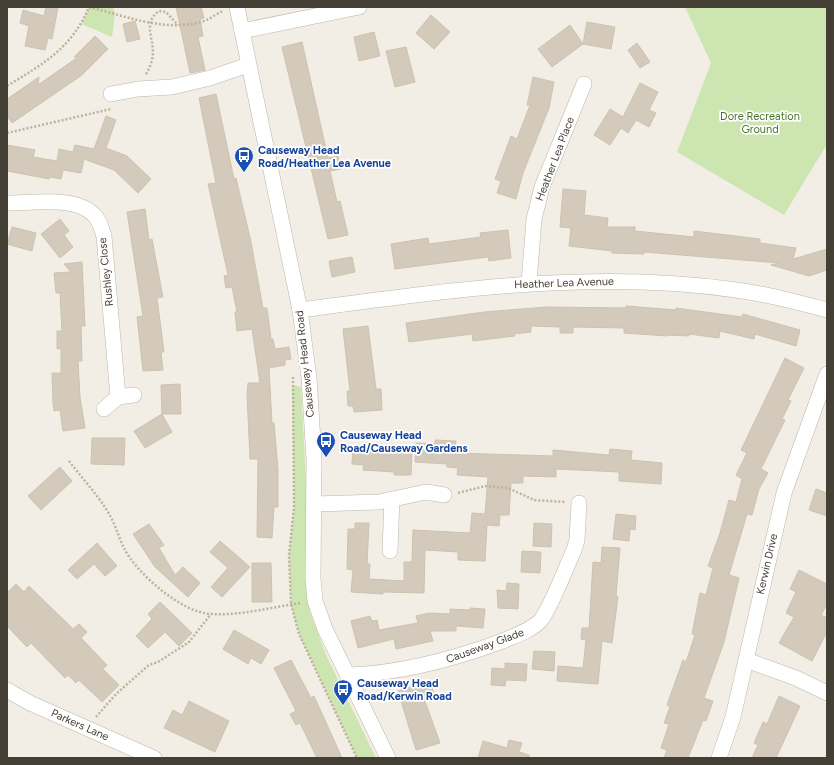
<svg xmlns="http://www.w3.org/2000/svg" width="834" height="765" viewBox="0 0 834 765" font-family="Figtree,sans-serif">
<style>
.green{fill:#cde5b0}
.building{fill:#d3cabc;stroke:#cec2af}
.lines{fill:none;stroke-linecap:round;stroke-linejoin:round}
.minor-casing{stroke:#bdb6a9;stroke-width:16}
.path{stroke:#beb29a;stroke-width:2.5;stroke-dasharray:2 2;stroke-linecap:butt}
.minor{stroke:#fff;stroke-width:15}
.labels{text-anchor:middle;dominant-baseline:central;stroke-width:3.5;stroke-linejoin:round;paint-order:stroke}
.park-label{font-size:11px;fill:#46742b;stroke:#fff}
.transit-label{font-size:11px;font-weight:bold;fill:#164399;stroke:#fff;text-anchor:start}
.street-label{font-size:11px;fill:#443f35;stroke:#fff}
</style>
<rect width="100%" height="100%" fill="#f2eee6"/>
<!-- green -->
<g class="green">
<polygon points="89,7 113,7 115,13 112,37 82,24"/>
<polygon points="685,7 827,7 827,144 784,215 677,152 711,63"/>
<polygon points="292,385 301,387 307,499 307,571 310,613 327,657 376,758 357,758 299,634 291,604 289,555 294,507"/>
</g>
<!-- building -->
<g class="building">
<polygon points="46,7 58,7 52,39 48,38 45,50 25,46 29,26 20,23 23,10 44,16"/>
<polygon points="176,7 201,7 204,18 200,19 203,36 198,37 205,70 190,73"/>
<polygon points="431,15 450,32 434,49 416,33"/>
<polygon points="135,21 140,39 127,42 123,24"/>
<polygon points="587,22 615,27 611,49 583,44 552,67 538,49 570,25 583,44"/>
<polygon points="374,32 380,56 359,61 354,37"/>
<polygon points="95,36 108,49 82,75 12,123 7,116 7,99 39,77 38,85 78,57 74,57"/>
<polygon points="302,42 328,158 338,156 341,169 330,171 337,202 340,201 348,235 328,239 282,47"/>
<polygon points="637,43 650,62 640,68 628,50"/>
<polygon points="406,47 415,82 395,87 386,51"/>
<polygon points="533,77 554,82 549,108 523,173 516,199 497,193 501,181 495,179 511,136 517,139 530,105 527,105"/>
<polygon points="640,83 658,92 649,110 656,113 649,127 636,120 628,133 621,128 610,145 594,135 610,109 623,117"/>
<polygon points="216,94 234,179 236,178 251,242 263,308 267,308 271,339 273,339 275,349 289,347 291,359 285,360 285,365 269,368 272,423 274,423 278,470 278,507 274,507 272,538 257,537 258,459 250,459 247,394 248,383 260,383 252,329 237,331 235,312 237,312 232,287 226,288 224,276 228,275 208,184 216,183 199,98"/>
<polygon points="106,116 116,120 106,148 127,156 151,179 138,193 114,170 84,159 81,173 63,170 61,179 50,177 49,179 7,171 7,145 35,150 33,157 57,161 59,149 73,152 75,145 94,149"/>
<polygon points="563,189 586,191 584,215 608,218 607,227 635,227 635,231 694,237 694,231 760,239 760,243 796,248 793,259 827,249 827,270 809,276 771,265 779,263 644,252 644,254 612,253 612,251 569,246 571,228 560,227"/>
<polygon points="145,209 149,240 152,239 163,297 157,298 164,352 161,352 163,370 143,371 137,317 143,316 127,212"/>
<polygon points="60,219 69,231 64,235 73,247 60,258 41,234"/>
<polygon points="12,227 36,233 32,251 7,244"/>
<polygon points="508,230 511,258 489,261 488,257 395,269 391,244 428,238 429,244 481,237 480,233"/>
<polygon points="352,257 355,272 332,277 329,261"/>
<polygon points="82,262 85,326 81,326 82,361 78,361 80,397 85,428 63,431 60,410 54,411 53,402 52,373 61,373 61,348 57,349 57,331 62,331 60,293 56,293 54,273 71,272 64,264"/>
<polygon points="626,306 676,310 676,308 742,317 743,314 800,330 796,346 755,334 754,339 720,331 719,338 689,334 689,336 667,335 667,336 624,333 624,328 573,327 573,333 560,333 560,327 531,326 531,332 514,334 515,336 473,341 472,334 409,342 406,323 484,312 546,307 626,308"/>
<polygon points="368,326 376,389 381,389 382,410 354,412 353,406 348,406 347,391 350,391 343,329"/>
<polygon points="785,358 804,368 788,400 791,401 782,419 785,420 761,469 768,473 759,489 752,515 747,514 729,575 739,578 724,642 704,698 713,701 706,721 703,720 688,758 664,758 667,750 661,748 669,724 664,723 670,707 667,705 683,660 686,662 695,635 692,634 700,593 706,595 713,568 708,566 720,533 729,500 736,502 742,479 736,475 747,453 741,450"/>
<polygon points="180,384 181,414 162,414 172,432 145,448 134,431 162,414 161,385"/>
<polygon points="92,438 125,438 124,465 91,464"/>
<polygon points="435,440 456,441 455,453 553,456 553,450 609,455 610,449 632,451 631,460 662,463 661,484 619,481 619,472 556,469 556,477 523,476 523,483 511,483 509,515 500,515 499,526 487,525 485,561 458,560 458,552 425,550 424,593 383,592 383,594 351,592 353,570 347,569 348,529 355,529 355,523 369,523 367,564 370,564 369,579 404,581 404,562 412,562 413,530 470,533 472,513 485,514 488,477 457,475 458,468 447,467 447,464 415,462 416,443 435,444"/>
<polygon points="353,449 394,452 412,452 411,475 394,475 394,472 363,470 364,465 352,464"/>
<polygon points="60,467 72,481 41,510 28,496"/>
<polygon points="816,489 827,493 827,516 809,510"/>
<polygon points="616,514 636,516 635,530 630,529 629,541 613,539"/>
<polygon points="534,523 552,524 551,547 533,546"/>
<polygon points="149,524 164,545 159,548 175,575 183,567 200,583 188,597 155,567 133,534"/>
<polygon points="220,541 250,567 222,597 211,587 228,568 210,552"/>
<polygon points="97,543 117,566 105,576 94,564 77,579 68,570"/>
<polygon points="602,547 620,548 616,596 618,597 612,643 602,641 598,684 557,681 558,666 583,668 586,640 581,639 582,628 589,628 593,562 601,563"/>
<polygon points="522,551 541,552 540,573 521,572"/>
<polygon points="252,563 271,563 272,602 252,602"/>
<polygon points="799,570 827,584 827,604 821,615 827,618 827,632 812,661 779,643 794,617 786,613 796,592 790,589"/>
<polygon points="507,583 519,584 518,609 498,608 497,590 506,591"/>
<polygon points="16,584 24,592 29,586 73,629 79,624 87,632 81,638 107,665 103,669 119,685 102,702 79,680 76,683 68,675 65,678 31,643 27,647 7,626 7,593"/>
<polygon points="160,602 192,633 179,646 165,632 148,648 136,636 152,619 148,614"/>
<polygon points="470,608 485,609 483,628 456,626 456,631 430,631 433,641 396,649 394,639 358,648 351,621 370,616 372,621 377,620 379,630 418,623 416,616 429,613 450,614 450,609 470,610"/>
<polygon points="234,630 269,650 261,664 251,658 248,664 223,649"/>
<polygon points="534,651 555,652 554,671 532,669"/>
<polygon points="291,660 311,698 314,696 342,758 317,758 300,723 296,725 290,714 296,711 274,668"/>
<polygon points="505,663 527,664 526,681 506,680 505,686 491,685 492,668 505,669"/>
<polygon points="430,681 435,698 425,701 440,743 416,750 398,691"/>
<polygon points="779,696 800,706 776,758 752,758 758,745 754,743 763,722 767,724"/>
<polygon points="189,701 229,721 215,752 164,728 173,710 182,715"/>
<polygon points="509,740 522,743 519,752 529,755 529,758 478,758 483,741 507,748"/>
</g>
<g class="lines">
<defs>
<g id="minor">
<polyline points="237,7 300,310 309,378 314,458 313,578 315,601 325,629 388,758"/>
<polyline points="242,31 359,7"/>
<polyline points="111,94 138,89 172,87 210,78 248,65"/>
<path d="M7,203c25,0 68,-7 86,11 7,6 8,14 11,22l14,161 16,-2"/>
<polyline points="529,283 534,219 542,187 584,84"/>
<path d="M300,310c145,-19 290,-41 436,-20 31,4 61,12 91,20"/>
<polyline points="104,409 118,397"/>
<polyline points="315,504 379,502 426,492 444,495"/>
<polyline points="390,551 392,499"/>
<polyline points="746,660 796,678 827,693"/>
<path d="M349,675c52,-2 102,-15 151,-33 13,-6 29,-10 40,-21 11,-13 26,-54 34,-71l3,-10 2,-37"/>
<polyline points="7,690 30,703 154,758"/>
<polyline points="719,758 733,717 784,493 827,374"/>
</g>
</defs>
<!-- minor casing -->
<use href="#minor" class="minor-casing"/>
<!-- path -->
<g class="path">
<path d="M89,7c37,9 74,25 112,15 8,-2 15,-8 22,-11"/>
<path d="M146,74c4,-6 7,-15 7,-22 0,-15 -10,-30 6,-41l7,1 12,13"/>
<path d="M7,86c36,-22 65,-38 82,-79"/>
<polyline points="7,133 111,109"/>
<polyline points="293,377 294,507 289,555 291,604 299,634 357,758"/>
<path d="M69,461c13,17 28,33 39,51 7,11 10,24 16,36 12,25 58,65 87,66 29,2 61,-7 90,-11"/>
<polyline points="458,493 485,486 508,488 534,500 565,502"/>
<polyline points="96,717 116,694 149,665 158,662 189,642 211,614"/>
</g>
<!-- minor -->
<use href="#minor" class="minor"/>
</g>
<!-- icons -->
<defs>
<symbol id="bus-pin" viewBox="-11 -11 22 30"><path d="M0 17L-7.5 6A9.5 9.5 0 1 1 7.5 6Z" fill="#1a4fb4" stroke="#fff"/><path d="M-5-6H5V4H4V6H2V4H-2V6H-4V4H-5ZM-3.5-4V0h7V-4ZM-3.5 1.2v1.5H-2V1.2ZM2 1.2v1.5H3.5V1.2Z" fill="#fff"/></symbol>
</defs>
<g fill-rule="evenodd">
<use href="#bus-pin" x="233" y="145" width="22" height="30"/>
<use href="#bus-pin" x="315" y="430" width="22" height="30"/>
<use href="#bus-pin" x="332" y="678" width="22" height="30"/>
</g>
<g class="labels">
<!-- park labels -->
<g class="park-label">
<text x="760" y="116">Dore Recreation<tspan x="760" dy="13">Ground</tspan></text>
</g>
<!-- transit labels -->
<g class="transit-label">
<text x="258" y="150">Causeway Head<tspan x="258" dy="13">Road/Heather Lea Avenue</tspan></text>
<text x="340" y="435">Causeway Head<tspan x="340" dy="13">Road/Causeway Gardens</tspan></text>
<text x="357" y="683">Causeway Head<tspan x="357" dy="13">Road/Kerwin Road</tspan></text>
</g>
<!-- street labels -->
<g class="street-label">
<text transform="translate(555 159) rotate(-69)">Heather Lea Place</text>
<text transform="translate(106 272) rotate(-96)">Rushley Close</text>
<text transform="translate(564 283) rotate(-2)">Heather Lea Avenue</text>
<text transform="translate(305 364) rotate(-96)">Causeway Head Road</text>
<text transform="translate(767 564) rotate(-77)">Kerwin Drive</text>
<text transform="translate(485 646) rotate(-20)">Causeway Glade</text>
<text transform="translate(80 725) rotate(24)">Parkers Lane</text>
</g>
</g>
<!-- border -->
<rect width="834" height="765" fill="none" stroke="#443f35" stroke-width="16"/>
</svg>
